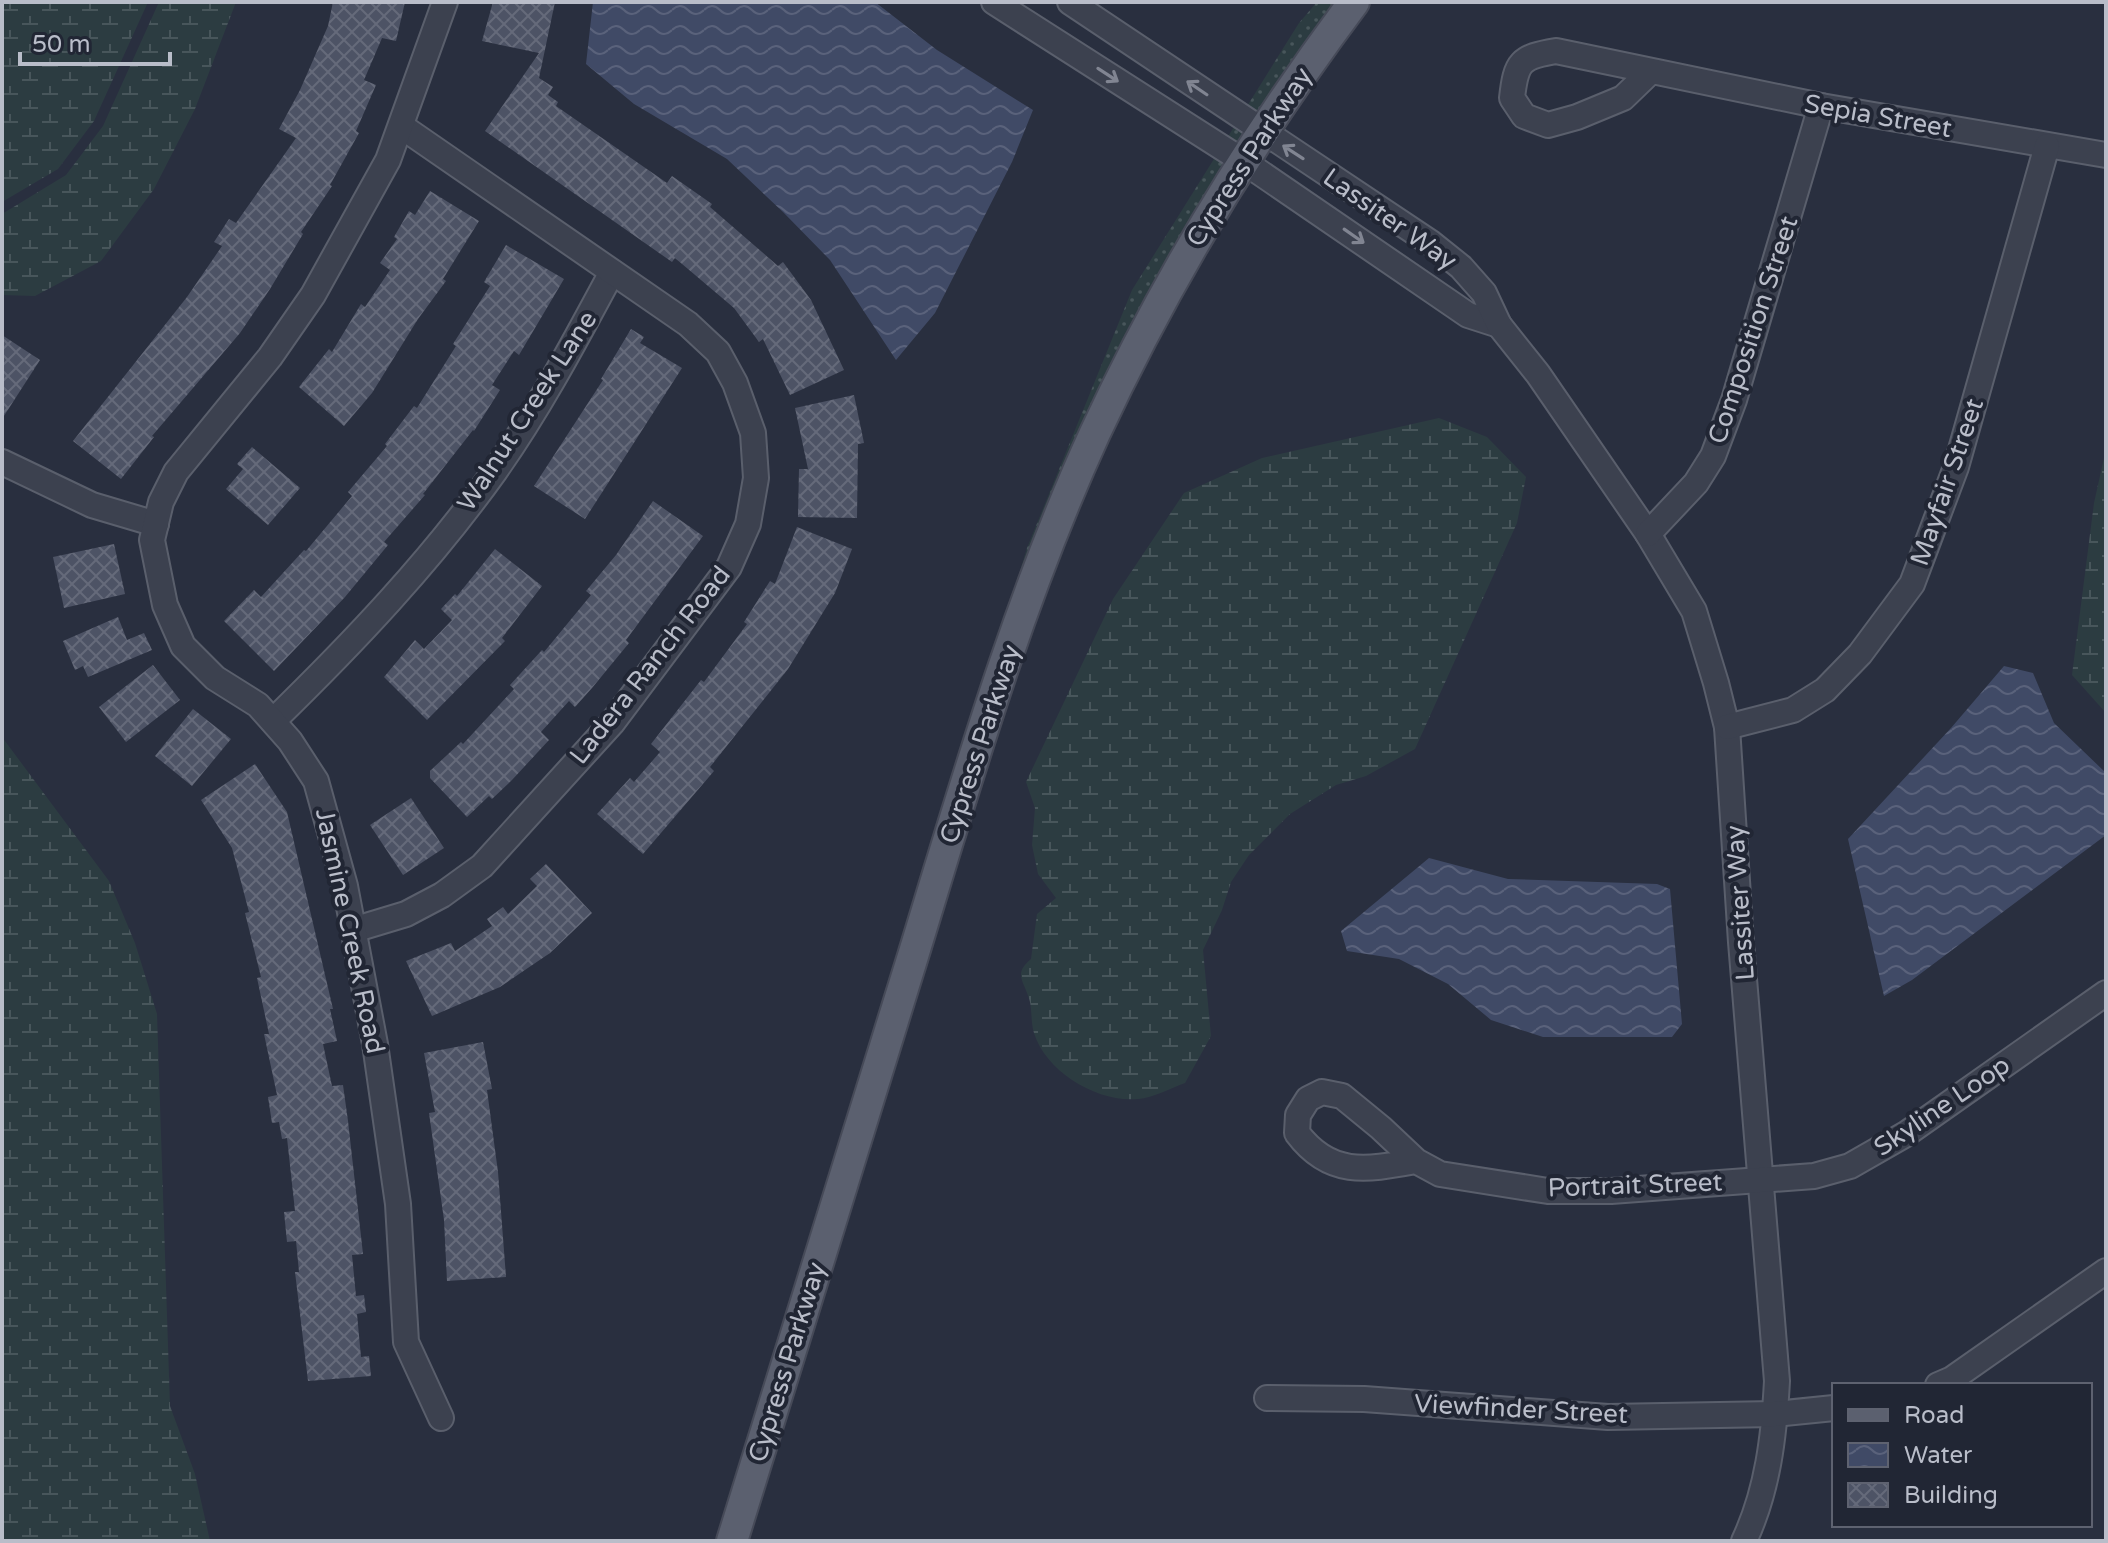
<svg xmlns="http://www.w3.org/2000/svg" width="2108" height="1543" viewBox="0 0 2108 1543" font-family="'Varela Round',sans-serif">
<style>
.grass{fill:url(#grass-dots)}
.wetland{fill:url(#wetland-marsh)}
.water{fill:url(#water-waves)}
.building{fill:url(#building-cross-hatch)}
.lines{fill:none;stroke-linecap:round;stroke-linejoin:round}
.minor-casing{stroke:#5a5f6c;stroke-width:28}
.major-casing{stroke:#464a58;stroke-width:34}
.minor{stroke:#3c414f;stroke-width:24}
.major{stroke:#5b606f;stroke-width:30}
.oneway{stroke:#818592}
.labels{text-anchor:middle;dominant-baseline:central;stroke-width:8;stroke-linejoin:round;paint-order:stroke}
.street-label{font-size:26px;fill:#b9bdc9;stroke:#212634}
</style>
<defs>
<pattern id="grass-dots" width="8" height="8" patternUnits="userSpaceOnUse" patternTransform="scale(2)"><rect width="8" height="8" fill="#2c3c41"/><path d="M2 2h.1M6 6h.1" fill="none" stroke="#48565b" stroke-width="1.8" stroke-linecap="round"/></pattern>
<pattern id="wetland-marsh" width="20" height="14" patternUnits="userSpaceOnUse" patternTransform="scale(2)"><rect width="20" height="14" fill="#2c3c41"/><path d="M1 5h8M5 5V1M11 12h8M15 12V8" fill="none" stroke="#48565b"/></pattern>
<pattern id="water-waves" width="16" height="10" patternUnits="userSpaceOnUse" patternTransform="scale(2)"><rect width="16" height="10" fill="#404a66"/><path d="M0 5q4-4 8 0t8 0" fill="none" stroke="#5a627b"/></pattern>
<pattern id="building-cross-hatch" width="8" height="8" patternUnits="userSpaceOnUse" patternTransform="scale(2)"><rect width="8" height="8" fill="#4d5365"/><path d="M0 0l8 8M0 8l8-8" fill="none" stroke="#656a7a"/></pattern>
</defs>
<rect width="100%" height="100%" fill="#292f3f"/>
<!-- grass -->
<polygon class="grass" points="1317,2 1339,2 1256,120 972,729 1027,548 1132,290 1299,23"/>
<!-- wetland -->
<g class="wetland">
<polygon points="2,2 148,2 94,121 58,169 2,202"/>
<polygon points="159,2 236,2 195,109 154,189 101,261 35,296 2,295 2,214 66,175 103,126"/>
<path d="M1439,418l48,19 39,40 -9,46 -102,226 -49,27 -30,9 -46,29 -41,41 -18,27 -9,28 -19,40 8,86 -26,47c-14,5 -32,15 -47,16 -40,4 -92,-27 -104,-66 -3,-9 -2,-21 -4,-31 -5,-21 -18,-27 1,-43l6,-45 19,-16 -18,-24 -6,-29 3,-37 -9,-26 87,-183 71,-106 78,-35z"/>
<polygon points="2106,449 2106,713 2072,675 2094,503"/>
<polygon points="2,737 109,881 135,943 157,1014 170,1406 195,1474 210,1541 2,1541"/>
</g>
<!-- water -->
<g class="water">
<polygon points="593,2 875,2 937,50 1033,110 1012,162 935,313 896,360 830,260 783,212 727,159 634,104 586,64"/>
<polygon points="2004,666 2033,673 2054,723 2106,773 2106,835 1912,980 1884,996 1848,839 1951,728"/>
<polygon points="1429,858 1508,879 1657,884 1670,889 1682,1024 1672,1037 1543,1037 1491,1020 1448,984 1399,959 1347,951 1341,931"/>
</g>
<!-- building -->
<g class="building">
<polygon points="333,2 405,2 396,41 382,38 364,80 376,85 356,131 359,133 330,185 332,186 301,232 303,234 270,289 240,333 152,436 154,437 121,479 73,441 187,297 222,246 214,242 229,219 236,223 296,138 279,129 300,90 328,26"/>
<polygon points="493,2 555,2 539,78 553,87 548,95 558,102 556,106 667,183 672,176 712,204 710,207 778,266 783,262 811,300 844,370 790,395 763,339 759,342 734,308 675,258 672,262 485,131 539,53 482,41"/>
<polygon points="430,191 479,221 443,279 446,281 418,319 372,393 344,426 299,387 329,349 332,352 361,304 365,307 390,270 380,263 397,239 394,237 409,211 415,215"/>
<polygon points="506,245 564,279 519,355 514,351 492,385 500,390 474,431 473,430 423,494 425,495 384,542 388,545 345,597 274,671 224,621 254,590 261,597 304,550 306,551 352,496 348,492 387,446 385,444 414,406 417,408 456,346 453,344 490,286 484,282"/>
<polygon points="631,329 644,337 640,343 682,368 585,519 534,486 603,380 601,379"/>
<polygon points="2,335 40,360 2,419"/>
<polygon points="854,395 864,443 858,444 857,518 798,517 799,469 808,469 795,408"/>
<polygon points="252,447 300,488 268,525 226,489 243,469 237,464"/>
<polygon points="653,501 703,536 626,640 629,643 592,688 575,707 569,701 541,732 549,740 512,780 492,799 489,796 467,817 430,778 430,771 461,742 463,744 514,689 510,685 542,650 544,652 591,595 586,591 616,555"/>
<polygon points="797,527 852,549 835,593 788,669 710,767 714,771 643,854 597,814 630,778 634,782 660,752 651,744 701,680 704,682 747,624 744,622 770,581 775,584"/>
<polygon points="114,544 125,594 64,608 53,557"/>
<polygon points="495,549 542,586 502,638 505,641 427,720 384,677 415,640 424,649 452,620 441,609 455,594 457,596"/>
<polygon points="118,617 127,640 144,633 152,650 88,677 83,666 75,670 63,641"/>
<polygon points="153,665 180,700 126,742 99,707"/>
<polygon points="193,709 231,739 192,786 155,756"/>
<polygon points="255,764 287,812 333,1009 330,1009 337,1041 323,1044 332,1086 343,1085 348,1121 363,1254 352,1255 356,1296 364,1295 366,1312 357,1314 361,1357 369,1356 371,1376 308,1381 295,1272 299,1272 296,1241 287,1242 284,1212 295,1211 287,1138 282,1139 279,1122 272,1123 268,1097 277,1095 264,1034 269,1034 257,978 261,977 245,913 249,912 232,848 201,800"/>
<polygon points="411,798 444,848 403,875 370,825"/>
<polygon points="546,864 592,913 550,953 500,987 432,1016 406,961 451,943 455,951 492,926 487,919 503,907 508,914 537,886 530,879"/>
<polygon points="483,1042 492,1089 487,1090 498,1172 506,1277 447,1281 444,1220 429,1113 435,1112 424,1053"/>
</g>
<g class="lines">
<defs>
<g id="minor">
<polyline points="994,2 1243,161 1468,315 1499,325"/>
<path d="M1070,2l361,241 30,24 23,26 15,32 39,49 110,160 46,77 22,72 11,44 14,215 36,439c-3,55 -9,109 -33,160"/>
<path d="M1650,72l-27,26 -46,19 -29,8 -24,-9 -12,-18c4,-36 8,-41 44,-47l265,55 285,49"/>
<polyline points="2,462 92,505 156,524"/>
<polyline points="1648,534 1696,483 1713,456 1734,400 1821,106"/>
<path d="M273,721c80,-78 157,-159 222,-250 44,-62 81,-132 117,-199"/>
<polyline points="1727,727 1793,710 1825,690 1860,654 1912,584 1956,467 2047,146"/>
<polyline points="353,930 406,914 442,895 482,866 612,723 729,567 748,524 756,478 753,433 735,383 718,352 688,324 401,126"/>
<path d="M1416,1161c-50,9 -86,16 -119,-28l1,-18 10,-16 14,-7 20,4 39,32 35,33 24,13 108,17h63l203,-15 36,-10 56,-32 200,-141"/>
<polyline points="1938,1385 1952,1379 2106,1271"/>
<polyline points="1267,1398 1364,1399 1608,1417 1775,1414 1834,1408"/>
<polyline points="441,1418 406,1342 398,1204 375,1044 345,886 316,781 290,741 258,705 215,678 183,646 165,605 152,540 161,502 176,472 270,357 313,295 388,160 445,2"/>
</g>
<path id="major" d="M732,1541c60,-195 121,-390 181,-585 54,-177 105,-355 182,-523 71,-153 158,-296 259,-431"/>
</defs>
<!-- minor casing -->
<use href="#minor" class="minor-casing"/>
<!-- major casing -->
<use href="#major" class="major-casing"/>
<!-- minor -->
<use href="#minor" class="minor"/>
<!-- major -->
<use href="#major" class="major"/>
</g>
<!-- one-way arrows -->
<defs><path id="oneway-shaft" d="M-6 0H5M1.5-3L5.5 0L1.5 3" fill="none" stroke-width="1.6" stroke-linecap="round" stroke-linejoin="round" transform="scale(2)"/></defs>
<g class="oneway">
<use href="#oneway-shaft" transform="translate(1108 75) rotate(33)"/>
<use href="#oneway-shaft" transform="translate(1197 88) rotate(-146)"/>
<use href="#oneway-shaft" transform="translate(1293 152) rotate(-147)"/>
<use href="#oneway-shaft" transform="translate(1354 236) rotate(35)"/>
</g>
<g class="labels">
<!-- street labels -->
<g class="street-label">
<text transform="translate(1878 116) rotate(10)">Sepia Street</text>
<text transform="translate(1249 157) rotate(-57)">Cypress Parkway</text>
<text transform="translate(1390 219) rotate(35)">Lassiter Way</text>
<text transform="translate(1753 330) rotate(-72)">Composition Street</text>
<text transform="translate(527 411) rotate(-57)">Walnut Creek Lane</text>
<text transform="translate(1947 482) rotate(-71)">Mayfair Street</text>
<text transform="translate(650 665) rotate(-52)">Ladera Ranch Road</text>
<text transform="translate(980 744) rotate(-72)">Cypress Parkway</text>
<text transform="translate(1740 903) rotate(-94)">Lassiter Way</text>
<text transform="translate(350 931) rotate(78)">Jasmine Creek Road</text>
<text transform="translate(1942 1106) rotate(-34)">Skyline Loop</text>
<text transform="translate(1635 1185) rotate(-2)">Portrait Street</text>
<text transform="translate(787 1362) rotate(-73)">Cypress Parkway</text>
<text transform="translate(1521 1409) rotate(3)">Viewfinder Street</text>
</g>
</g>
<!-- border -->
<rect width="2108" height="1543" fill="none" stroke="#b9bdc9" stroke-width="8"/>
<!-- legend -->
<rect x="1832" y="1383" width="260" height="144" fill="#212634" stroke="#5e6270" stroke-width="2"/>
<rect x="1848" y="1409" width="40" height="12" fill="#5b606f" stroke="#5e6270" stroke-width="2"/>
<text x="1904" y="1423" font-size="24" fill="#b9bdc9">Road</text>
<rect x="1848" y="1443" width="40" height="24" fill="url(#water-waves)" stroke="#5e6270" stroke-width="2"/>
<text x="1904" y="1463" font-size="24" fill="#b9bdc9">Water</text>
<rect x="1848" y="1483" width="40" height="24" fill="url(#building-cross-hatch)" stroke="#5e6270" stroke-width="2"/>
<text x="1904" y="1503" font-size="24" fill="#b9bdc9">Building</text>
<!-- scale -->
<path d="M20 52v12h150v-12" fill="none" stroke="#b9bdc9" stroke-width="4"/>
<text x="32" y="52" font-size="24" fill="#b9bdc9" stroke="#212634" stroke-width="6" paint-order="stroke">50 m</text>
</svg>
